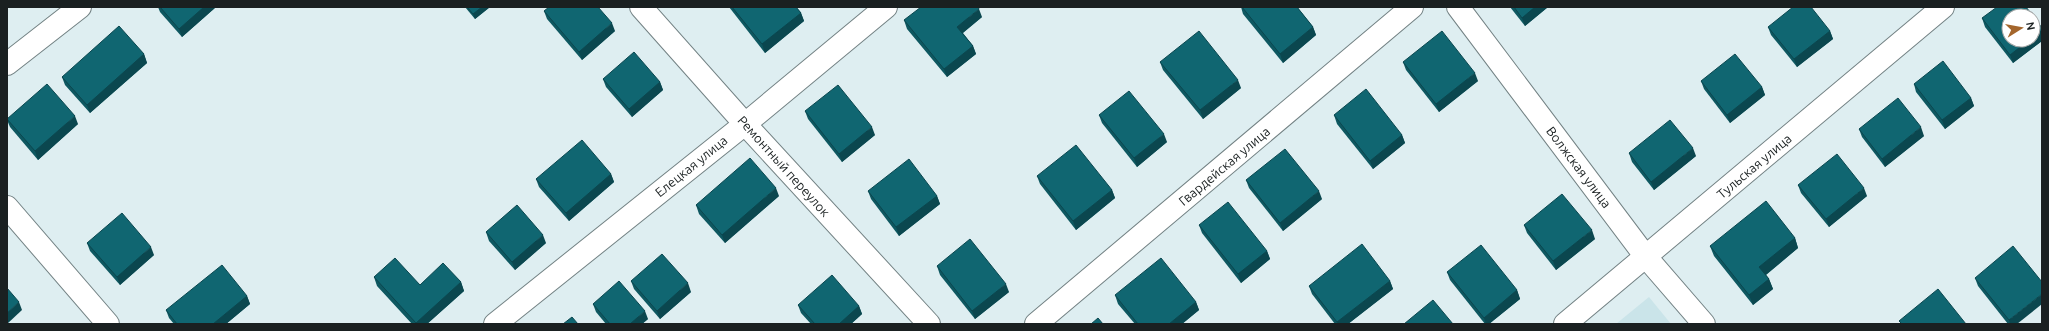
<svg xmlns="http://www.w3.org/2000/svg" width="2049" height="331" viewBox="0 0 2049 331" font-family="Ubuntu,sans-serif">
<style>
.built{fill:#cae4e9}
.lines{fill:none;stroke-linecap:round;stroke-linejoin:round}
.street-casing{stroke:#738284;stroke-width:24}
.secondary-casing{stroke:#738284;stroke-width:24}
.street{stroke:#fff;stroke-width:22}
.secondary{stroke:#fff;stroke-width:22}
.wall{fill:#0e5861}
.shaded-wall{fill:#0b474f}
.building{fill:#106671;stroke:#0b474f}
.labels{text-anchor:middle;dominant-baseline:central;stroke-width:4;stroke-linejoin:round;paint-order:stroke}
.street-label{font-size:13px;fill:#1a2021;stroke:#fff}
</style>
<rect width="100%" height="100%" fill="#deeef1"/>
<!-- built -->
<polygon class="built" points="1649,297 1671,324 1616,324"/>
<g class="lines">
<defs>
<g id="street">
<polyline points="1458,7 1646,257 1704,324"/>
<polyline points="7,64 80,7"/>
<polyline points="7,207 108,324"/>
<polyline points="495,324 745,124 886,7"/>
<polyline points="1036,324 1412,7"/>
</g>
<g id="secondary">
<polyline points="641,7 745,124 929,324"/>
<polyline points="1565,324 1943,7"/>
</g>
</defs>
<!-- street casing -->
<use href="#street" class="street-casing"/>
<!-- secondary casing -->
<use href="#secondary" class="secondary-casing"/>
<!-- street -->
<use href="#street" class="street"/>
<!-- secondary -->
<use href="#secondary" class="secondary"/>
</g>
<!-- wall -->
<g class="wall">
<polygon points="158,7 216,7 182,37 160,12"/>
<polygon points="465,7 490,7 475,19"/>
<polygon points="729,7 796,7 801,13 804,21 765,53"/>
<polygon points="1241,7 1297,7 1313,27 1316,35 1283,63 1243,14"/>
<polygon points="1510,7 1548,7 1525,26"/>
<polygon points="544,11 615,31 582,60 547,19"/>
<polygon points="982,17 963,33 973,46 976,54 947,77 907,29 904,20"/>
<polygon points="1982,18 2042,28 2042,41 2013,63 1985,27"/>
<polygon points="1768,27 1830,31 1833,39 1797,67 1771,35"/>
<polygon points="144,54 147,63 90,113 65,85 62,77"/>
<polygon points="1160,62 1241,88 1203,119 1163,70"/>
<polygon points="1403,62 1478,81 1439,112 1406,70"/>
<polygon points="603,79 660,82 663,90 632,117 606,87"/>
<polygon points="1701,81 1762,87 1765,95 1730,123 1704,89"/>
<polygon points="1914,84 1971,98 1974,106 1945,129 1916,92"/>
<polygon points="805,111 875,135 842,162 808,119"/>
<polygon points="1099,115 1167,142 1137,167 1102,123"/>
<polygon points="1334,115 1402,135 1405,143 1373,169 1337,124"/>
<polygon points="7,120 78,124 38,160 10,127"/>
<polygon points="1859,129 1924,136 1885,167 1862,137"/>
<polygon points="1629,153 1696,156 1654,190 1632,162"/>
<polygon points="611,174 614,182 569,221 539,187 536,179"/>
<polygon points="1037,176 1112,190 1115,198 1076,230 1040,184"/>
<polygon points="1246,180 1322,199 1283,231 1249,188"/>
<polygon points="1798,185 1867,196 1829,227 1801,193"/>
<polygon points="868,191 937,196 940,204 899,236 871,199"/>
<polygon points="779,196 725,243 699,214 696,205"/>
<polygon points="1199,225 1267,251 1270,259 1241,283 1202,233"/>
<polygon points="1524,225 1595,239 1556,270 1527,233"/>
<polygon points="486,232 546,243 515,270 489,241"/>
<polygon points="1795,238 1798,248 1766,275 1769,279 1773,289 1753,305 1714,256 1710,246"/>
<polygon points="87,243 154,255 120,285 90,251"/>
<polygon points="937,266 1009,292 975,319 940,275"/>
<polygon points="1447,272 1517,290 1520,299 1489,324 1485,324 1450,280"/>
<polygon points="374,277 420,285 461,282 464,291 427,324 412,324 377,286"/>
<polygon points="1975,278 2017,324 2008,324 1978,286"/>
<polygon points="631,281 691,292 660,319 634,289"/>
<polygon points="1390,281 1393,289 1348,324 1335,324 1312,294 1309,286"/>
<polygon points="1115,295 1196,302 1199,310 1182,324 1135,324 1118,304"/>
<polygon points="247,296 250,304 226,324 174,324 169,318 166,310"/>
<polygon points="593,304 648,319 642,324 606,324 596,312"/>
<polygon points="798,305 859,306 862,314 851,324 811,324 801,313"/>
</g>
<!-- shaded-wall -->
<g class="shaded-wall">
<polygon points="204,7 216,7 182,37 179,29"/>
<polygon points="482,7 490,7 475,19 473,14"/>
<polygon points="1535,7 1548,7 1525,26 1522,18"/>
<polygon points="979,9 982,17 960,35 957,27"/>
<polygon points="801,13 804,21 765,53 762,44"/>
<polygon points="612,23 615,31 582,60 579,52"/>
<polygon points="1313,27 1316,35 1283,63 1280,54"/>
<polygon points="2042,30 2042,41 2013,63 2010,55 2029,40 2033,40 2033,37"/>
<polygon points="1830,31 1833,39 1797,67 1794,59"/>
<polygon points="973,46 976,54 947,77 944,69"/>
<polygon points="144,54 147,63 90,113 87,105"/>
<polygon points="1475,73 1478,81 1439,112 1436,104"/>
<polygon points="1238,80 1241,88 1203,119 1200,110"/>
<polygon points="660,82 663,90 632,117 629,109"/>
<polygon points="1762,87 1765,95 1730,123 1727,115"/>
<polygon points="1971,98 1974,106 1945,129 1942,120"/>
<polygon points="75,116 78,124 38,160 35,151"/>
<polygon points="872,127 875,135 842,162 839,154"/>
<polygon points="1921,127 1924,136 1885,167 1882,159"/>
<polygon points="1164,134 1167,142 1137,167 1134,158"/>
<polygon points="1402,135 1405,143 1373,169 1370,161"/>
<polygon points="1693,148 1696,156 1654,190 1651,182"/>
<polygon points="611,174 614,182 569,221 566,213"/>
<polygon points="776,188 779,196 725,243 722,235"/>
<polygon points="1864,188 1867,196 1829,227 1826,219"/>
<polygon points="1112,190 1115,198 1076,230 1073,221"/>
<polygon points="1319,191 1322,199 1283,231 1280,223"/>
<polygon points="937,196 940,204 899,236 896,227"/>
<polygon points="1592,230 1595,239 1556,270 1553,261"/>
<polygon points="543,235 546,243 515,270 512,262"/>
<polygon points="1795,238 1798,248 1763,277 1759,267"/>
<polygon points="151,247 154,255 120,285 117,277"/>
<polygon points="1267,251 1270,259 1241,283 1238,274"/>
<polygon points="1769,279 1773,289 1753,305 1749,295"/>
<polygon points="1390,281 1393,289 1348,324 1338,324 1337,322"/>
<polygon points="461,282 464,291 427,324 416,324 416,323"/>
<polygon points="688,283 691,292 660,319 657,311"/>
<polygon points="1006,284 1009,292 975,319 972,311"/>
<polygon points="1517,290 1520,299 1489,324 1486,324 1484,318"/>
<polygon points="2042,294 2042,304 2017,324 2010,324 2009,320"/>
<polygon points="247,296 250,304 226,324 213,324"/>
<polygon points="19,302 22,310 7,324 7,313"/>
<polygon points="1196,302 1199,310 1182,324 1169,324"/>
<polygon points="859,306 862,314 851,324 839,324"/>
<polygon points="645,311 648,319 642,324 630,324"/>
</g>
<!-- building -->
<g class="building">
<polygon points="160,7 204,7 179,29"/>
<polygon points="467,7 482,7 473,14"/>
<polygon points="549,7 598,7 612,23 579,52 544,11"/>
<polygon points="732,7 796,7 801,13 762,44"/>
<polygon points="921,7 978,7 979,9 957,27 973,46 944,69 904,20"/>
<polygon points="1242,7 1297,7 1313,27 1280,54"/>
<polygon points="1514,7 1535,7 1522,18"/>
<polygon points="1793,7 1811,7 1830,31 1794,59 1768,27"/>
<polygon points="1997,7 2026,7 2033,16 2009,16 2009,40 2029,40 2010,55 1982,18"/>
<polygon points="2033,16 2042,28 2042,30 2033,37"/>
<polygon points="119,26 144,54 87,105 62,77"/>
<polygon points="1199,31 1238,80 1200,110 1160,62"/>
<polygon points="1442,31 1475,73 1436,104 1403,62"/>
<polygon points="634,52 660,82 629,109 603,79"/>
<polygon points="1735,54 1762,87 1727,115 1701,81"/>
<polygon points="1943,61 1971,98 1942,120 1914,84"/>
<polygon points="47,84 75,116 35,151 7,119"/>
<polygon points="838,85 872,127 839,154 805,111"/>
<polygon points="1366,89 1402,135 1370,161 1334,115"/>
<polygon points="1129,91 1164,134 1134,158 1099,115"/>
<polygon points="1898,98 1921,127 1882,159 1859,129"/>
<polygon points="1670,120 1693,148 1651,182 1629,153"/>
<polygon points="582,140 611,174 566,213 536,179"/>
<polygon points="1076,145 1112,190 1073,221 1037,176"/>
<polygon points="1285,149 1319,191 1280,223 1246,180"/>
<polygon points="1837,154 1864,188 1826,219 1798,185"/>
<polygon points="750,158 776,188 722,235 696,205"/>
<polygon points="909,159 937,196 896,227 868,191"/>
<polygon points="1562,194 1592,230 1553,261 1524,225"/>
<polygon points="1766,201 1795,238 1759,267 1769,279 1749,295 1710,246"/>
<polygon points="1228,202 1267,251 1238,274 1199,225"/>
<polygon points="517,205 543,235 512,262 486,232"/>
<polygon points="122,213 151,247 117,277 87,243"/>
<polygon points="970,239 1006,284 972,311 937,266"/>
<polygon points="1362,244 1390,281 1337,322 1309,286"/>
<polygon points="1481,245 1517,290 1484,318 1447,272"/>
<polygon points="2013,246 2042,282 2042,294 2009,320 1975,278"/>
<polygon points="662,254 688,283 657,311 631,281"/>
<polygon points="395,258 420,285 443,263 461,282 416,323 374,277"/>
<polygon points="1161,258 1196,302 1169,324 1138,324 1115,295"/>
<polygon points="222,265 247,296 213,324 177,324 166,310"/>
<polygon points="832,275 859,306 839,324 815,324 798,305"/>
<polygon points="619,281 645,311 630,324 610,324 593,304"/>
<polygon points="7,288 19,302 7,313"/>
<polygon points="1938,289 1966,324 1902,324 1899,321"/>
<polygon points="1433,300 1453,324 1404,324"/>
<polygon points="572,317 578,324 563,324"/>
<polygon points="1098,318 1103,324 1091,324"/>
</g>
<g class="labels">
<!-- street labels -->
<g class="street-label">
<text transform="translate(691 166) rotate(-39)">Елецкая улица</text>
<text transform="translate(784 166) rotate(48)">Ремонтный переулок</text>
<text transform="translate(1224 166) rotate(-40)">Гвардейская улица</text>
<text transform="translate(1754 166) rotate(-40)">Тульская улица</text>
<text transform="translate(1579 167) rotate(53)">Волжская улица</text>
</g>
</g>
<!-- border -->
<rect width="2049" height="331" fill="none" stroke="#1a2021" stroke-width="16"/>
<!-- north arrow -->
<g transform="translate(2021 28) rotate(79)"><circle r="19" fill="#ffffff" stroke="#a3a6a6"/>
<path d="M0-3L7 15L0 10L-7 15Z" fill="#a4662c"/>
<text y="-6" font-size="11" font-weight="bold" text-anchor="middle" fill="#1a2021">N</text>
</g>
</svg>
